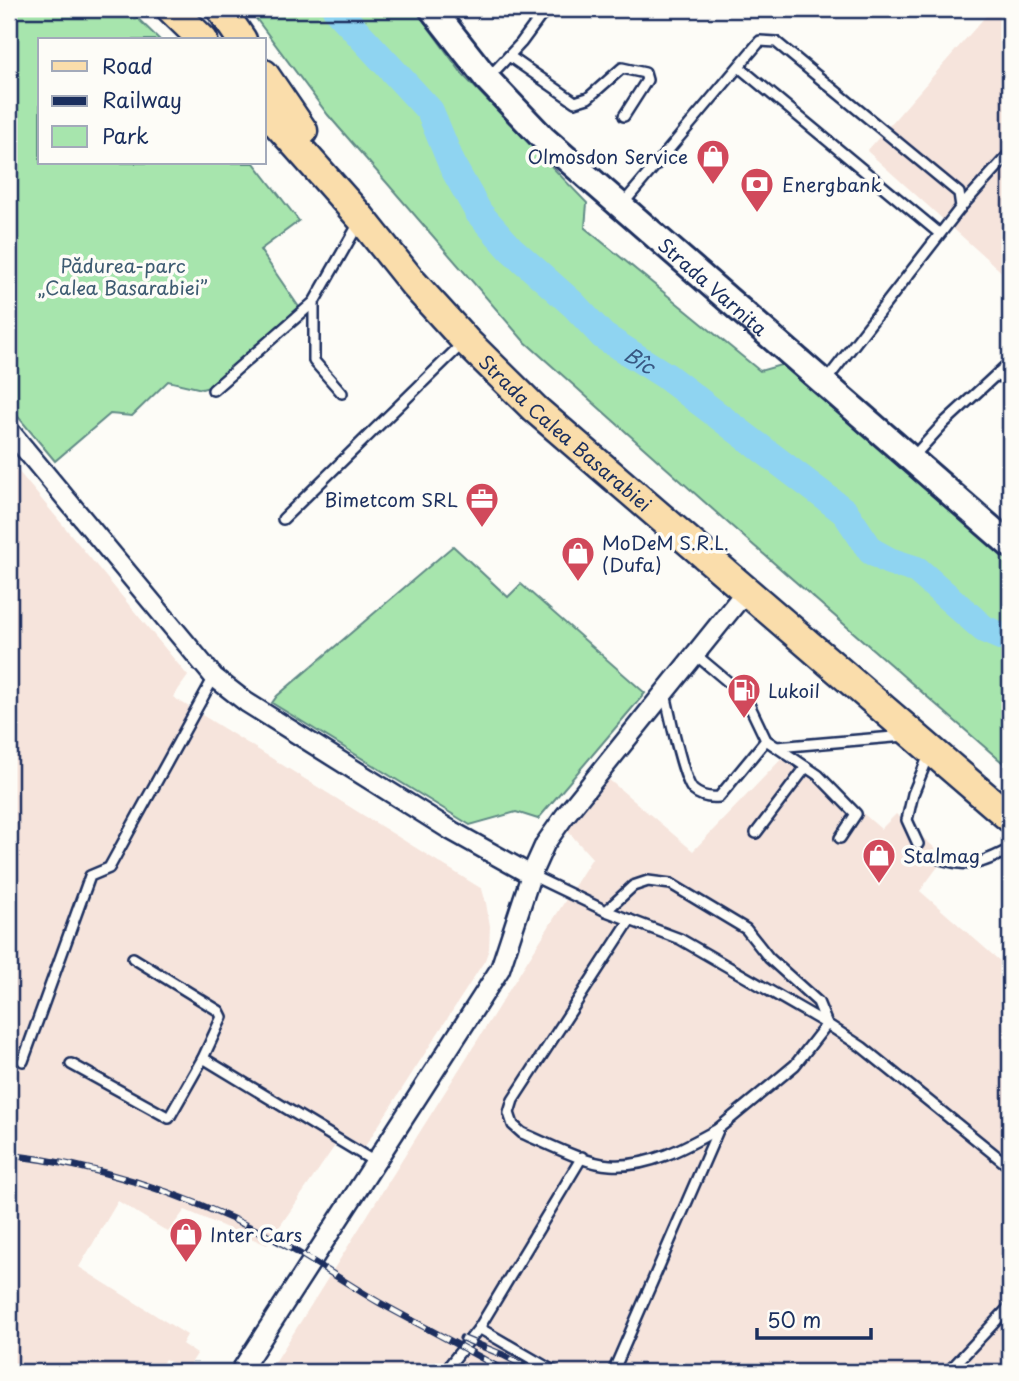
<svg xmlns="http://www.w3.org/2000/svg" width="1019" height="1381" viewBox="0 0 1019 1381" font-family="'Playpen Sans',sans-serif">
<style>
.built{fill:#f6e4dc}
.green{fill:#a7e5ad;stroke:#618a86;stroke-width:2}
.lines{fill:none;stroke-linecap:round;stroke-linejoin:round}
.river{stroke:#8fd4f1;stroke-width:28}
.lane-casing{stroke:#1b2f5e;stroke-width:14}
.street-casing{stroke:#1b2f5e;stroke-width:23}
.secondary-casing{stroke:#1b2f5e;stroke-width:30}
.primary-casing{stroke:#1b2f5e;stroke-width:33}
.lane{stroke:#fdfcf7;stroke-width:9}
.street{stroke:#fdfcf7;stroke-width:18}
.secondary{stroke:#fdfcf7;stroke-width:24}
.primary{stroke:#faddab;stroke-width:28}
.rail-casing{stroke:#1b2f5e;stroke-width:7}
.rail{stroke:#fdfcf7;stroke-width:4.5;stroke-dasharray:13;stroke-linecap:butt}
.labels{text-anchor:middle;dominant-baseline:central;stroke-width:7;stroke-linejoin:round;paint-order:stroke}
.poi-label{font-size:19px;fill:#1b2f5e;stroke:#fdfcf7;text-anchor:start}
.park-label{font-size:19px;fill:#3e5c72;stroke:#fdfcf7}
.street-label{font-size:19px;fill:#1b2f5e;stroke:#fdfcf7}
.water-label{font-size:21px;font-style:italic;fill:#385883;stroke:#fdfcf7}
</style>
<rect width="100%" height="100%" fill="#fdfcf7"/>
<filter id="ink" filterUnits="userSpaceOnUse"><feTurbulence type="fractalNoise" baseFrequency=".0143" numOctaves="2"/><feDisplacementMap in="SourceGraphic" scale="14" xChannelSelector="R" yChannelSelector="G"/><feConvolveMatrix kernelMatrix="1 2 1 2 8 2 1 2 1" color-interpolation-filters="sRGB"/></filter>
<g filter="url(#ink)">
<!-- built -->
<g class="built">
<polygon points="992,9 1010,9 1010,271 1006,276 867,151"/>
<polygon points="9,460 188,676 173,697 482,889 486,903 490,926 489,949 485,960 364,1148 343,1134 267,1245 185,1210 168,1232 118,1201 79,1267 187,1335 182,1344 197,1354 186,1371 165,1359 157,1372 9,1372"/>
<polygon points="790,750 881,829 896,814 945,857 920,891 1010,970 1010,1372 269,1372 592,858 566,829 607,778 693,851"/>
</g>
<!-- green -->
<g class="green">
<polygon points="9,9 128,9 160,40 40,40 40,163 254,163 299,221 260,250 303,313 220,384 202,389 168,381 132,416 110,414 55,461 9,406"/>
<polygon points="249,9 415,9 464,76 587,203 585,228 760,371 784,364 1010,562 1010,769 728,523 523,340 328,115"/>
<polygon points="453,546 508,597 521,584 645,693 538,819 516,812 470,825 272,703 277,696"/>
</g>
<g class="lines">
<!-- river -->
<path class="river" id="s1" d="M336,9l94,102 23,56 26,46 32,36 63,56 29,31 63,40 179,136 26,39 18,10 28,9 67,59 26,11"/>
<defs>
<g id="lane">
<polyline points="509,56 575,102 588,98 622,68 645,73 647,80 624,116"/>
<polyline points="739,67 939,233"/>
<polyline points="488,78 521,43 546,9"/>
<polyline points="622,205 760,41 776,42 959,193 961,207 825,382"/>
<polyline points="961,207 1010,153"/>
<polyline points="314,302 314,361 342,393"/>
<polyline points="996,376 1010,378"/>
<polyline points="213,390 314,302 359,223"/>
<polyline points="912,458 944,423 1010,362"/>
<polyline points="283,519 464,342"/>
<polyline points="696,655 745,696 766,740 818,775 856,814 840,838"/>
<path d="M665,693c4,18 18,87 28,97 7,6 17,8 26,7l47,-57"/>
<polyline points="777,747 905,736"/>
<polyline points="756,833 806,767"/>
<polyline points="918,844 907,820 913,794 929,755"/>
<path d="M937,858c33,10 43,7 73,-9"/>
<polyline points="531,875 606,911 680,939 827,1024 862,1047 1010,1167"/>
<polyline points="606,911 633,886 648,881 671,884 746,929 769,958 818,1002 827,1024 795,1065 719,1128 613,1372"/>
<path d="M630,920l-117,180 -4,13 4,12 9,8c24,10 64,31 88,32 38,3 76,-18 108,-36"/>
<polyline points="203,1058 375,1162"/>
<polyline points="23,1061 90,876 109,868 214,677"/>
<polyline points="71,1064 169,1118 203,1058 222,1017 219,1011 133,958"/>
<polyline points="479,1328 555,1372"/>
<polyline points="444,1372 479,1328 582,1157"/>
<polyline points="948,1372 1010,1306"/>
</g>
<g id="street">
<polyline points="9,430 214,677 246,702 452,831 531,875"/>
<polyline points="240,1372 500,969 531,875 545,844 564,817 746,591"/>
</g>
<g id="secondary">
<path id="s2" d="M432,9l55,70 56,59 467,407"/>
</g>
<g id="primary">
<polyline points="171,9 203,40"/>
<polyline points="221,9 242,40"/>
<polyline points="264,74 303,131"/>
<path id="s3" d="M264,109l97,109 52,65 53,58 69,68 475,409"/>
</g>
</defs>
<!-- lane casing -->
<use href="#lane" class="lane-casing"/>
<!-- street casing -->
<use href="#street" class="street-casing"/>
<!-- secondary casing -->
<use href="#secondary" class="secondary-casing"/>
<!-- primary casing -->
<use href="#primary" class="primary-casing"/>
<!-- lane -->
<use href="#lane" class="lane"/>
<!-- street -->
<use href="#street" class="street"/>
<!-- secondary -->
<use href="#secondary" class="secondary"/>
<!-- primary -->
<use href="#primary" class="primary"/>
<defs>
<g id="rail">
<path d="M9,1155c90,10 176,39 257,80 40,20 76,46 114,68 42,23 85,45 126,69"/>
<polyline points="462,1338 503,1355 536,1372"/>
</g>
</defs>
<!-- rail casing -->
<use href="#rail" class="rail-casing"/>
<!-- rail -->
<use href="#rail" class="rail"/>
</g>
</g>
<!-- icons -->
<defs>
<symbol id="shop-pin" viewBox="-11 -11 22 30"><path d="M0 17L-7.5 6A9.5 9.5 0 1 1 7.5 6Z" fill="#d1495b" stroke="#fdfcf7"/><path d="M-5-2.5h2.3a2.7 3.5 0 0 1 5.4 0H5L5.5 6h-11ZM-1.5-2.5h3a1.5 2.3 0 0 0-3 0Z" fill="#fff"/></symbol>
<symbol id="bank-pin" viewBox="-11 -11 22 30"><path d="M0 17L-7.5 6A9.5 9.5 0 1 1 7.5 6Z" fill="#d1495b" stroke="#fdfcf7"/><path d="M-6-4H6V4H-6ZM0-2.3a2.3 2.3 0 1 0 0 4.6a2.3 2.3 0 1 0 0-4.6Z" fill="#fff"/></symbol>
<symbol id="office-pin" viewBox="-11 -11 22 30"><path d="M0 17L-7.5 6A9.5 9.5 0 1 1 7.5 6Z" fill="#d1495b" stroke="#fdfcf7"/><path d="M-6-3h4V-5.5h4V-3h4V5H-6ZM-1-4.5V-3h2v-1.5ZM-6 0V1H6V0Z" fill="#fff"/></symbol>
<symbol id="fuel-pin" viewBox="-11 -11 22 30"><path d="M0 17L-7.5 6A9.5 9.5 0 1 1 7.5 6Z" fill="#d1495b" stroke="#fdfcf7"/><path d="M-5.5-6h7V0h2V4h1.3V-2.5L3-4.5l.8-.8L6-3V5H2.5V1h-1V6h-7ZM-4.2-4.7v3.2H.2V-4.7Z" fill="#fff"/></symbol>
</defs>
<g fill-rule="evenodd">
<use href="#shop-pin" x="694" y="137" width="38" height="52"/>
<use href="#bank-pin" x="738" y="165" width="38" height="52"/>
<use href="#office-pin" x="463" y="480" width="38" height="52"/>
<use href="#shop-pin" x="559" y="534" width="38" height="52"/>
<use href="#fuel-pin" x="725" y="671" width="38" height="52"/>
<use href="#shop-pin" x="860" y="836" width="38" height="52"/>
<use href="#shop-pin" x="167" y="1215" width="38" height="52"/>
</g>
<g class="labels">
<!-- poi labels -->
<g class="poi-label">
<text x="688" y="156" text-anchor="end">Olmosdon Service</text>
<text x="782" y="184">Energbank</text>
<text x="458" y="499" text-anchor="end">Bimetcom SRL</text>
<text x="602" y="542">MoDeM S.R.L.<tspan x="602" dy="22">(Dufa)</tspan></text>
<text x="768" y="690">Lukoil</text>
<text x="903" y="855">Stalmag</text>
<text x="210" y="1234">Inter Cars</text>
</g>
<!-- park labels -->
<g class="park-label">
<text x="123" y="265">Pădurea-parc<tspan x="123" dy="22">„Calea Basarabiei”</tspan></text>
</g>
<!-- street labels -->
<g class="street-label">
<text stroke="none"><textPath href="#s2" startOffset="396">Strada Varnița</textPath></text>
<text stroke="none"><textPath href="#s3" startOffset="443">Strada Calea Basarabiei</textPath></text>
</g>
<!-- water labels -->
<g class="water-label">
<text stroke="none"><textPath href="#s1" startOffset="471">Bîc</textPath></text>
</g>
</g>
<!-- margin -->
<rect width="1019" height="1381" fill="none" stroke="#fdfcf7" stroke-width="35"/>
<rect x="18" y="18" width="984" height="1346" fill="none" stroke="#1b2f5e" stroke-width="2.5" filter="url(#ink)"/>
<!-- legend -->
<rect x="38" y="38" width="228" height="126" fill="#fdfcf7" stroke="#a3aaba" stroke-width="2"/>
<rect x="52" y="61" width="35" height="10" fill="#faddab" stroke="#a3aaba" stroke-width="2"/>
<text x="102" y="74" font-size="21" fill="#1b2f5e">Road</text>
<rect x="52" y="96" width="35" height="10" fill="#1b2f5e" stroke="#a3aaba" stroke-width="2"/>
<text x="102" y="108" font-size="21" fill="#1b2f5e">Railway</text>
<rect x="52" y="126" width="35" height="21" fill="#a7e5ad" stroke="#a3aaba" stroke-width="2"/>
<text x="102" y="144" font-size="21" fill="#1b2f5e">Park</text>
<!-- scale -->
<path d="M757 1328v10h114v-10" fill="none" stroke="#1b2f5e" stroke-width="3.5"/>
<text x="767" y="1328" font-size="21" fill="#1b2f5e" stroke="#fdfcf7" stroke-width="5" paint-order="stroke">50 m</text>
</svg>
